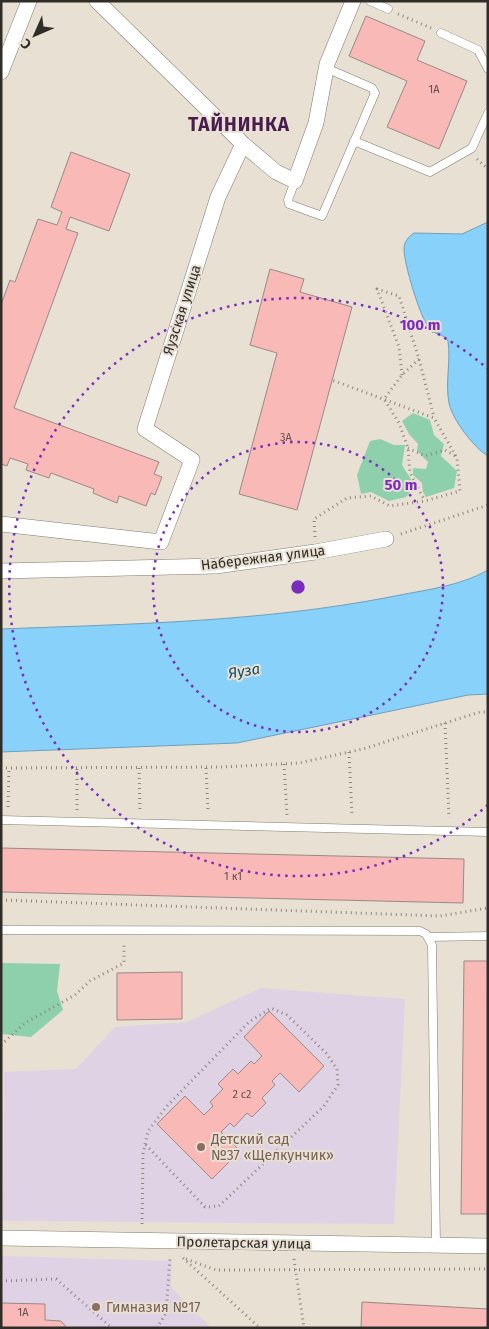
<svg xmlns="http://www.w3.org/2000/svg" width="489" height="1329" viewBox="0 0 489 1329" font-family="'Fira Sans',sans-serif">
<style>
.education{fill:#dfd2e5}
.green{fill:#8fd0ac}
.water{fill:#88d1fa;stroke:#6ea0bb}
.building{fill:#f9b9b7;stroke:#998988}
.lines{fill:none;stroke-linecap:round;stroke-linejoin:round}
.lane-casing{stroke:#837c71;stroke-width:9}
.street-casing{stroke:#837c71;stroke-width:16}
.path{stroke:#8c867e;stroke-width:3;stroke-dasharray:1 4;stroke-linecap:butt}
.lane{stroke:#fff;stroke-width:8}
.street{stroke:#fff;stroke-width:15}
.ring{fill:none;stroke:#7b2cbf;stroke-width:2.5;stroke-dasharray:2.5 5}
.education-dot{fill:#8d6e63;stroke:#e8e0d3;stroke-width:2}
.labels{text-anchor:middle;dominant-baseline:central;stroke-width:4;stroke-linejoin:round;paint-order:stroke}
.number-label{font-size:11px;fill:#62504c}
.street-label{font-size:14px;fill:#302d29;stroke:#e8e0d3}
.education-label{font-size:14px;fill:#785e54;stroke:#e8e0d3;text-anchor:start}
.water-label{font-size:15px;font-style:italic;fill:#104b66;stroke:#e8e0d3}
.district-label{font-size:19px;font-weight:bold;letter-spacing:1px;fill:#481c4e;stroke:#e8e0d3}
.centre{fill:#7b2cbf;stroke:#e8e0d3;stroke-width:2.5}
.ring-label{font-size:15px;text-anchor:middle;font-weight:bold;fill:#7b2cbf;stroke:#e8e0d3;stroke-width:4;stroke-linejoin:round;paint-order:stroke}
</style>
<rect width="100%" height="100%" fill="#e8e0d3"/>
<!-- education -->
<g class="education">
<polygon points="261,988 405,999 394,1224 3,1221 4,1072 76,1069 115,1027 187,1022"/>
<polygon points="1,1256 172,1261 171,1287 211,1328 1,1328"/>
</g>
<!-- green -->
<g class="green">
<polygon points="413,413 430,420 434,435 444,444 441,456 457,471 454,488 426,497 423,492 422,483 413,475 413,468 426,469 428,462 417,451 418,444 409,434 402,421"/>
<polygon points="380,439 394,445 405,445 402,465 415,486 406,497 389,501 371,492 361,494 357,475 370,441"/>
<polygon points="1,963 60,964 57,991 63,1010 31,1037 1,1034"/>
</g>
<!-- water -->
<g class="water">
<path d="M488,222v234c-14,-8 -36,-37 -39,-53 -4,-20 2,-42 -1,-62 -5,-8 -14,-6 -19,-13 -9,-11 -25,-64 -25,-79 0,-7 4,-12 10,-16l48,1z"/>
<path d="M488,570v124l-20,1 -231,48 -236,9v-123c130,-5 260,-7 389,-32 33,-7 68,-10 98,-27z"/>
</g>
<!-- building -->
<g class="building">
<polygon points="366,16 425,41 417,60 467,81 439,149 387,127 407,81 349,56"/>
<polygon points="71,152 130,174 109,231 70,217 66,229 78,233 14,408 159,462 154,474 162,477 155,495 151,493 146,506 119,496 117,503 93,493 94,489 51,473 49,478 26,470 28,464 10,458 7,466 1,464 1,305 10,280 15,282 38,219 57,225 62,212 51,207"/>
<polygon points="270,269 304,279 300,292 352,307 297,510 239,494 277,353 250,345"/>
<polygon points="1,848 464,859 463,903 1,892"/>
<polygon points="464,961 488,961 488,1214 461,1214"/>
<polygon points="182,972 182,1019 117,1020 117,973"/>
<polygon points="269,1011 324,1066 299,1092 280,1073 272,1081 275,1085 262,1098 266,1103 252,1117 247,1113 234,1127 230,1123 221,1132 240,1151 212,1179 157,1124 185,1096 204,1115 213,1106 210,1102 223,1089 218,1084 233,1069 238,1074 251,1061 254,1064 262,1056 244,1037"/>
<polygon points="362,1302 488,1309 488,1328 361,1328"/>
<polygon points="1,1303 45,1304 45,1320 61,1321 67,1328 1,1328"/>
</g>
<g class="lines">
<defs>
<g id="lane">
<polyline points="370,1 388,9"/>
<polyline points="441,33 478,50 488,69"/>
<polyline points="354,141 430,172 472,148 488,113"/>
<polyline points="295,181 288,200 289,204 322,216 375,93 372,88 326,68"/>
<polyline points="1,820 488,832"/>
<polyline points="1,930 420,931 426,934 432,945 436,1245"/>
<polyline points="429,937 488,936"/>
</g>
<g id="street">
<polyline points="97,1 243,144"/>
<polyline points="1,72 29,1"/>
<polyline points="1,524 161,542 192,460 145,429 218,197 243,144 276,172 295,181 316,123 327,64 353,1"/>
<polyline points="1,571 216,566 315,552 386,539"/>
<polyline points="1,1238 488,1246"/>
</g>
</defs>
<!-- lane casing -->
<use href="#lane" class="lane-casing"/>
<!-- street casing -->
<use href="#street" class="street-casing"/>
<!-- path -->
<g class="path">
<polyline points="398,14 431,28"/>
<polyline points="477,159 488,169"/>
<polyline points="419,359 402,375 384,399 399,423 408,448 410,473 425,501"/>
<polyline points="402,375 399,347 377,289 399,296 419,359 434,417"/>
<polyline points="408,448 425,456 445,450 457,457"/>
<polyline points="401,534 488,505"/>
<polyline points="315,537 314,519 347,498 371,496 390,506 425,501 460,491 457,458 434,418 332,380"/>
<polyline points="445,723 449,818"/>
<polyline points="349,752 352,816"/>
<polyline points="284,764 287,815"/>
<polyline points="1,768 220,767 299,763 363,749 480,712 488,712"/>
<polyline points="139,768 140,812"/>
<polyline points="206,768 208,812"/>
<polyline points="77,769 77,810"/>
<polyline points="8,807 9,768"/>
<polyline points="1,900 440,916 488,908"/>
<polyline points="1,1045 25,1023 75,995 90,981 124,963 124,943"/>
<polyline points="142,1224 143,1154 148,1131 166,1107 249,1022 271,1008 287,1015 326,1053 337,1069 338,1085 324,1106 219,1206 205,1207 145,1144"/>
<polyline points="183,1258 260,1328"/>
<polyline points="186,1259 216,1270 488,1269"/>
<polyline points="294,1259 304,1328"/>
<polyline points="1,1281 56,1279 112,1328"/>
<polyline points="157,1328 166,1313 170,1257"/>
</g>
<!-- lane -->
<use href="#lane" class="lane"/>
<!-- street -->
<use href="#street" class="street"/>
</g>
<!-- distance rings -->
<g class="ring">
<circle cx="298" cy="587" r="145"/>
<path d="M488 805A289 289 0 1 1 488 369"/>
</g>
<!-- markers -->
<g class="education-dot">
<circle cx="201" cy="1147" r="5"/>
<circle cx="96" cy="1307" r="5"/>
</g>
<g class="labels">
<!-- number labels -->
<g class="number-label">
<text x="434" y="89">1А</text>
<text x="286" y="437">3А</text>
<text x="233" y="876">1 к1</text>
<text x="242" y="1094">2 с2</text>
<text x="23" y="1312">1А</text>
</g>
<!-- street labels -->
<g class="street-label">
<text transform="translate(182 310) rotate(-72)">Яузская улица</text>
<text transform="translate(263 558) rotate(-7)">Набережная улица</text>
<text transform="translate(244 1243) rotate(1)">Пролетарская улица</text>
</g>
<!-- education labels -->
<g class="education-label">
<text x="211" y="1139">Детский сад<tspan x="211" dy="16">№37 «Щелкунчик»</tspan></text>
<text x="106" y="1307">Гимназия №17</text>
</g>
<!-- water labels -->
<g class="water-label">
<text transform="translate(244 671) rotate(-9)">Яуза</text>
</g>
<!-- district labels -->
<g class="district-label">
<text x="239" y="124">ТАЙНИНКА</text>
</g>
</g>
<circle cx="298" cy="587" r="8" class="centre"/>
<g class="ring-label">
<text x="420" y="330">100 m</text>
<text x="401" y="490">50 m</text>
</g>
<!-- border -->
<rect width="489" height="1329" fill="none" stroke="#302d29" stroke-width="5"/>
<!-- north arrow -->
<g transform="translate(35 35) rotate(225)" stroke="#e8e0d3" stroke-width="4" paint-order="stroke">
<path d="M0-4L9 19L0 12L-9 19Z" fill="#302d29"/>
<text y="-8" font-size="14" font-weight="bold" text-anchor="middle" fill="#302d29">С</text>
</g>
</svg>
